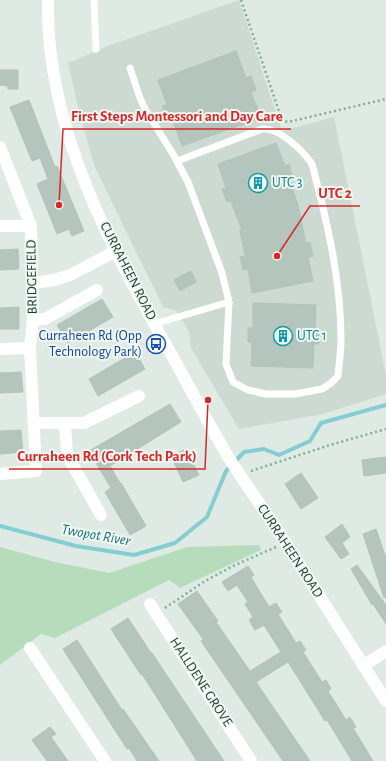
<svg xmlns="http://www.w3.org/2000/svg" width="386" height="761" viewBox="0 0 386 761" font-family="'Alegreya Sans',sans-serif">
<style>
.built{fill:#ccdad2}
.green{fill:#b6dcbc}
.lines{fill:none;stroke-linecap:round;stroke-linejoin:round}
.stream{stroke:#84cdd1;stroke-width:4}
.building{fill:#b3c5bc;stroke:#b1c3ba}
.path{stroke:#7eae9a;stroke-width:2.5;stroke-dasharray:2 3;stroke-linecap:butt}
.lane{stroke:#fff;stroke-width:7}
.street{stroke:#fff;stroke-width:12}
.secondary{stroke:#fff;stroke-width:12}
.labels{text-anchor:middle;dominant-baseline:central;stroke-width:4;stroke-linejoin:round;paint-order:stroke}
.culture-label{font-size:14px;fill:#0d838f;stroke:#eef7f2;text-anchor:start}
.street-label{font-size:14px;fill:#1f3a30;stroke:#eef7f2}
.transit-label{font-size:14px;fill:#164399;stroke:#eef7f2;text-anchor:end}
.water-label{font-size:15px;font-style:italic;fill:#1a7076;stroke:#eef7f2}
.leader{fill:none;stroke:#d62828;stroke-width:1.5}
.callout-dot{fill:#d62828;stroke:#eef7f2;stroke-width:1.5}
.callout-label{font-size:15px;text-anchor:middle;font-weight:bold;fill:#d62828;stroke:#eef7f2;stroke-width:4;stroke-linejoin:round;paint-order:stroke}
</style>
<rect width="100%" height="100%" fill="#deeae3"/>
<!-- built -->
<polygon class="built" points="239,0 282,131 334,117 386,375 386,394 323,414 239,429 191,348 189,332 177,311 163,307 94,165 81,119 68,63 108,46"/>
<!-- green -->
<polygon class="green" points="259,545 261,550 180,588 169,580 55,638 41,634 0,665 0,547 55,562 109,573 187,547"/>
<g class="lines">
<!-- stream -->
<polyline class="stream" points="0,526 76,546 134,555 175,543 207,517 226,471 244,452 264,449 279,455 310,441 321,423 386,405"/>
</g>
<!-- building -->
<g class="building">
<polygon points="236,51 246,78 251,76 256,90 251,92 261,118 182,146 173,121 168,122 162,106 167,105 158,80"/>
<polygon points="0,70 18,70 18,89 8,89 8,86 0,85"/>
<polygon points="29,100 55,167 57,166 84,231 72,236 69,229 57,234 37,184 48,179 40,158 32,161 10,107"/>
<polygon points="276,143 285,166 289,164 293,178 289,179 298,205 306,243 310,242 313,256 308,257 313,281 252,293 248,269 243,270 240,257 245,256 240,231 242,231 231,201 227,202 222,189 226,188 218,164"/>
<polygon points="18,249 19,269 0,270 0,250"/>
<polygon points="191,271 196,282 180,291 174,280"/>
<polygon points="102,299 113,317 68,343 57,325"/>
<polygon points="253,303 316,305 315,330 319,330 319,344 314,344 313,368 251,366 252,342 248,342 248,328 253,328"/>
<polygon points="19,307 19,329 0,329 0,308"/>
<polygon points="135,352 145,369 98,396 89,379"/>
<polygon points="21,372 23,392 0,393 0,373"/>
<polygon points="170,404 181,422 110,466 120,483 121,483 146,526 130,535 105,492 111,488 89,451"/>
<polygon points="21,430 23,452 0,454 0,431"/>
<polygon points="186,449 199,475 183,482 171,456"/>
<polygon points="386,457 386,473 364,476 362,460"/>
<polygon points="301,473 318,498 301,509 285,484"/>
<polygon points="342,524 350,537 342,543 349,554 341,559 325,537"/>
<polygon points="376,529 386,558 386,597 384,598 363,534"/>
<polygon points="357,565 386,605 386,624 373,604 372,605 351,569"/>
<polygon points="248,566 254,575 251,577 269,607 276,603 282,612 278,614 296,643 300,641 306,650 303,652 322,682 326,680 331,689 328,691 346,720 350,717 356,727 353,728 373,761 352,761 327,720 325,721 288,662 256,682 310,761 283,761 201,641 203,639 178,604 197,591 218,621 216,622 250,671 281,652 264,625 255,630 249,620 253,617 245,604 248,602 237,585 228,591 222,582"/>
<polygon points="128,618 151,653 152,653 224,761 197,761 142,674 141,675 111,629"/>
<polygon points="77,640 122,710 123,709 159,761 137,761 129,748 127,749 63,649"/>
<polygon points="50,727 56,734 51,737 68,761 47,761 32,740"/>
</g>
<g class="lines">
<!-- path -->
<g class="path">
<polyline points="241,0 281,117 284,121 288,122 386,99"/>
<polyline points="251,471 330,445 386,429"/>
<polyline points="165,608 205,581 233,566 276,547"/>
</g>
<!-- lane -->
<g class="lane">
<polyline points="94,0 96,49"/>
<path d="M130,68l10,30 5,11 28,45 15,28 34,91 7,29 -3,62 7,18 15,8 18,4h29l27,-5 9,-6 7,-7c1,-12 3,-25 3,-37 0,-59 -14,-118 -29,-175 -9,-13 -33,-37 -50,-35l-85,32"/>
<polyline points="154,324 229,302"/>
</g>
<!-- street -->
<g class="street">
<polyline points="0,147 31,226 33,320 30,348 36,471 0,474"/>
<polyline points="0,226 31,226"/>
<polyline points="33,283 54,280 70,275 116,251"/>
<polyline points="33,320 45,319 97,290"/>
<polyline points="0,349 30,348"/>
<polyline points="34,423 84,423 139,396"/>
<polyline points="65,424 67,455 101,515"/>
<polyline points="150,604 251,761"/>
<polyline points="30,648 105,761"/>
<polyline points="363,666 386,651"/>
</g>
<!-- secondary -->
<path class="secondary" d="M48,0c-3,130 65,251 127,361 17,31 34,63 52,94 18,29 39,57 57,85 34,54 68,108 102,161"/>
</g>
<!-- icons -->
<defs>
<symbol id="building-ring" viewBox="-11 -11 22 22"><circle r="9.5" fill="#eef7f2" stroke="#0f9aa8" stroke-width="1.5"/><path d="M-4-6H4V6H1V3H-1V6H-4ZM-2.5-4.3h1.7v1.8h-1.7ZM.8-4.3h1.7v1.8H.8ZM-2.5-1h1.7V.8h-1.7ZM.8-1h1.7V.8H.8Z" fill="#0f9aa8"/></symbol>
<symbol id="bus-ring" viewBox="-11 -11 22 22"><circle r="9.5" fill="#eef7f2" stroke="#1a4fb4" stroke-width="1.5"/><path d="M-5-6H5V4H4V6H2V4H-2V6H-4V4H-5ZM-3.5-4V0h7V-4ZM-3.5 1.2v1.5H-2V1.2ZM2 1.2v1.5H3.5V1.2Z" fill="#1a4fb4"/></symbol>
</defs>
<g fill-rule="evenodd">
<use href="#building-ring" x="247" y="172" width="22" height="22"/>
<use href="#building-ring" x="272" y="325" width="22" height="22"/>
<use href="#bus-ring" x="145" y="333" width="22" height="22"/>
</g>
<g class="labels">
<!-- culture labels -->
<g class="culture-label">
<text x="272" y="183">UTC 3</text>
<text x="297" y="336">UTC 1</text>
</g>
<!-- street labels -->
<g class="street-label">
<text transform="translate(128 271) rotate(63)">CURRAHEEN ROAD</text>
<text transform="translate(32 277) rotate(-91)">BRIDGEFIELD</text>
<text transform="translate(290 551) rotate(57)">CURRAHEEN ROAD</text>
<text transform="translate(201 682) rotate(57)">HALLDENE GROVE</text>
</g>
<!-- transit labels -->
<g class="transit-label">
<text x="142" y="336">Curraheen Rd (Opp<tspan x="142" dy="16">Technology Park)</tspan></text>
</g>
<!-- water labels -->
<g class="water-label">
<text transform="translate(96 535) rotate(10)">Twopot River</text>
</g>
</g>
<!-- callouts -->
<path class="leader" d="M59 205L63 129H291M277 256L310 206H360M208 400L205 469H9"/>
<g class="callout-dot">
<circle cx="59" cy="205" r="4"/>
<circle cx="277" cy="256" r="4"/>
<circle cx="208" cy="400" r="4"/>
</g>
<g class="callout-label">
<text x="177" y="121">First Steps Montessori and Day Care</text>
<text x="335" y="198">UTC 2</text>
<text x="107" y="461">Curraheen Rd (Cork Tech Park)</text>
</g>
</svg>
